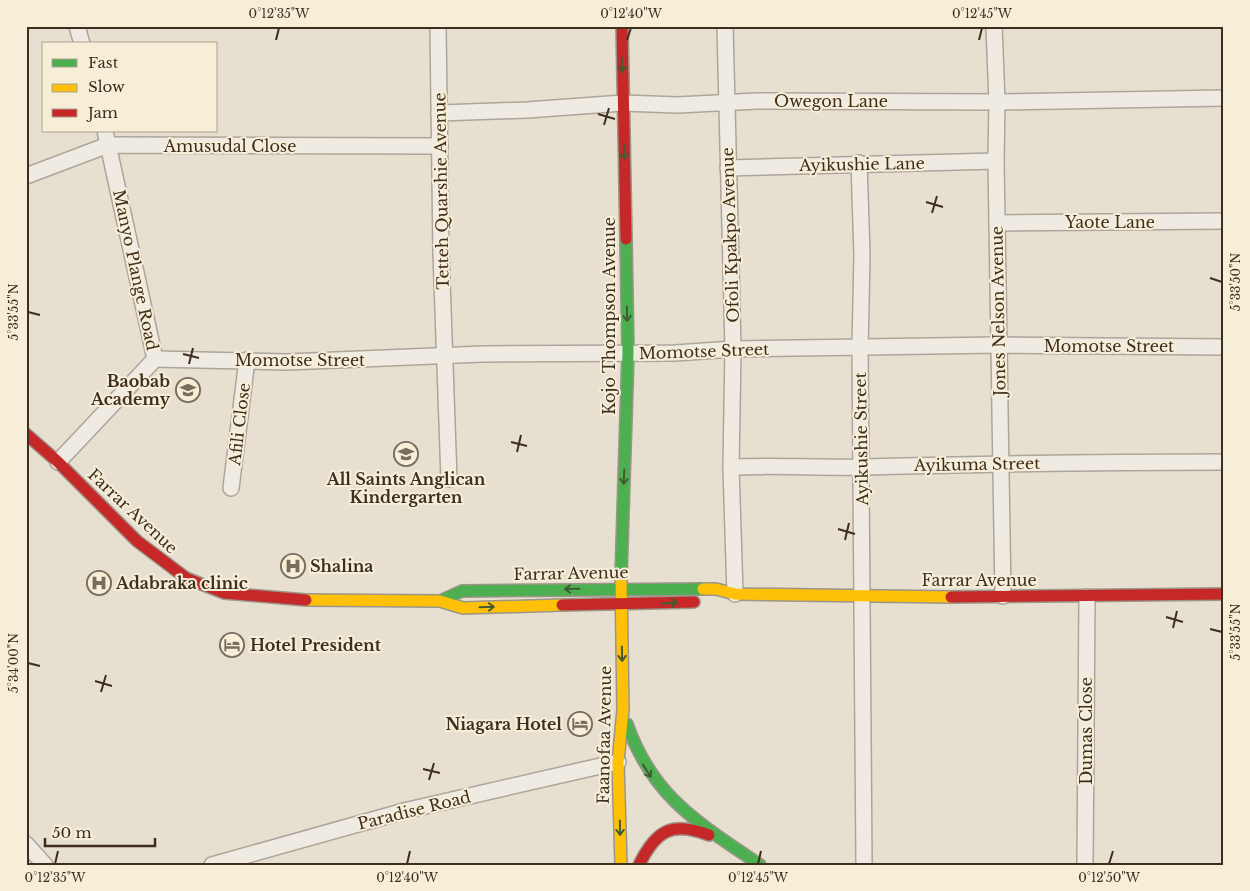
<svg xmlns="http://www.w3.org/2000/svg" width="1250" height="891" viewBox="0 0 1250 891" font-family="'Libre Baskerville',serif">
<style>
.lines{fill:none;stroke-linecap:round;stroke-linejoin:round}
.street-casing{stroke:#ada599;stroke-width:18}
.fast-casing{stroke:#9c958a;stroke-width:14}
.slow-casing{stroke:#9c958a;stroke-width:14}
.jam-casing{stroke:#9c958a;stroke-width:14}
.street{stroke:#efebe3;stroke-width:15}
.fast{stroke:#4caf50;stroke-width:11}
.slow{stroke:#ffc107;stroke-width:11}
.jam{stroke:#c62828;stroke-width:11}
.oneway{stroke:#425b31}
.ticks{fill:none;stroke:#3d2e20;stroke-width:2}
.labels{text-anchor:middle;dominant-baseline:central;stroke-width:4;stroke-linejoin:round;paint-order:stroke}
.street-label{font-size:16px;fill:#3d2e20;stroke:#f7eed8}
.poi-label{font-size:16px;font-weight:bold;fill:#3d2e20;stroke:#f7eed8;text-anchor:start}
.neatline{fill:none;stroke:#3d2e20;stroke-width:2}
.ticks-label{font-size:12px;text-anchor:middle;fill:#3d2e20}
</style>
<rect width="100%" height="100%" fill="#e7e0d1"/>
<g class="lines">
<defs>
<g id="street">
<polyline points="77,26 82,44"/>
<polyline points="438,26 441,253 449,479"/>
<polyline points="725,26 733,349 731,467 735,594"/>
<polyline points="994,26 997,102 996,161 1003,596"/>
<polyline points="439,113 527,110 623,103 677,105 757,101 997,102 1224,98"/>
<polyline points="105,131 155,359"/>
<polyline points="859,163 862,255 860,348 864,865"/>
<polyline points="728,168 996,161"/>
<polyline points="26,176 108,145 440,146"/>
<polyline points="997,223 1224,221"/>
<polyline points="155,359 287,362 483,354 675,353 733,349 998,345 1224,347"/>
<polyline points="58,462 155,359"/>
<path d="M731,467c44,-2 88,1 133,0 120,-3 240,-5 360,-5"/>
<polyline points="231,488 247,360"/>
<polyline points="26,844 45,865"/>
<polyline points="212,865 408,810 618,762"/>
<polyline points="1085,865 1087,597"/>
</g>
<g id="fast">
<polyline points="621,577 628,353 626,239"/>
<polyline points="440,601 462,591 703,589"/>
<path d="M627,724c26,74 72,99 133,141"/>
</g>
<g id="slow">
<polyline points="703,589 716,589 735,594 951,597"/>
<polyline points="306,600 440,601 463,608 562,605"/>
<polyline points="621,865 618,762 623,710 621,577"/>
</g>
<g id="jam">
<polyline points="622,26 626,239"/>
<polyline points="26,434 58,462 137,541 186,578 224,593 306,600"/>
<polyline points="951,597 1224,594"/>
<polyline points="562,605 694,602"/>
<path d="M639,865c17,-35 33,-44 70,-30"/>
</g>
</defs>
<!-- street casing -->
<use href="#street" class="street-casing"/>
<!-- fast casing -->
<use href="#fast" class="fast-casing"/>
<!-- slow casing -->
<use href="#slow" class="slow-casing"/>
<!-- jam casing -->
<use href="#jam" class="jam-casing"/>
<!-- street -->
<use href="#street" class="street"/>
<!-- fast -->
<use href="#fast" class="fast"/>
<!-- slow -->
<use href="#slow" class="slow"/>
<!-- jam -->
<use href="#jam" class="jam"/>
</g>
<!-- one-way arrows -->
<defs><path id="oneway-shaft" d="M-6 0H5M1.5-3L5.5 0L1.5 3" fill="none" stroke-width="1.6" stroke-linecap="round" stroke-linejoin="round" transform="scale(1.25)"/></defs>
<g class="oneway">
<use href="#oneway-shaft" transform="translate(622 65) rotate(89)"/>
<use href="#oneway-shaft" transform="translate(624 152) rotate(89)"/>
<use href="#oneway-shaft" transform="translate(627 314) rotate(89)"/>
<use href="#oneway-shaft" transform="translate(624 477) rotate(92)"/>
<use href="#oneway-shaft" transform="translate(572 589) rotate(179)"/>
<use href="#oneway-shaft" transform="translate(670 603) rotate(-3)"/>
<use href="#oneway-shaft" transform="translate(487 607) rotate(-2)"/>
<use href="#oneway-shaft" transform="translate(622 654) rotate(89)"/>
<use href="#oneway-shaft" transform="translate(647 771) rotate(58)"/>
<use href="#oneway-shaft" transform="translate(620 828) rotate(89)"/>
</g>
<!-- ticks -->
<path class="ticks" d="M276,40l3,-12M627,40l4,-12M979,40l3,-12M598,114l17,5M604,125l5,-17M926,202l17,5M932,213l5,-17M1210,278l12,4M28,312l12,3M183,354l16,4M189,364l4,-16M511,442l16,4M517,452l4,-17M838,529l17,5M845,540l4,-17M1166,617l17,5M1173,628l4,-17M1210,629l12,3M28,663l12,3M95,681l17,5M101,692l5,-17M423,769l17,4M429,780l5,-17M55,864l3,-13M407,864l3,-13M758,864l3,-13M1109,864l4,-13"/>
<!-- icons -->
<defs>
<symbol id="school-ring" viewBox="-11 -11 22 22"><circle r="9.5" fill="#f7eed8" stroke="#786c5e" stroke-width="1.5"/><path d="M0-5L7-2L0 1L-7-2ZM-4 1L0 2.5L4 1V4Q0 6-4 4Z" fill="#786c5e"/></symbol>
<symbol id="hospital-ring" viewBox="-11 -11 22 22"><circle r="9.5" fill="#f7eed8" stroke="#786c5e" stroke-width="1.5"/><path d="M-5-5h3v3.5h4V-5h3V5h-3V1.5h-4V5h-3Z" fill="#786c5e"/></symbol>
<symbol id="hotel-ring" viewBox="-11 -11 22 22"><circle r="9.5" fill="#f7eed8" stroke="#786c5e" stroke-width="1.5"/><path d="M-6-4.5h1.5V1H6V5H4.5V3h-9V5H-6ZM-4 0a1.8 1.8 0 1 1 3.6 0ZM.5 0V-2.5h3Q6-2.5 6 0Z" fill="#786c5e"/></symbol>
</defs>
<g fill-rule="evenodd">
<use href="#school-ring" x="174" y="376" width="28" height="28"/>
<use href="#school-ring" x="392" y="440" width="28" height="28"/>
<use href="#hospital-ring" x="279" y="552" width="28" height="28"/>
<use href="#hospital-ring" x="85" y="569" width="28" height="28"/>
<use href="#hotel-ring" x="218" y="631" width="28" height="28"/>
<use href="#hotel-ring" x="566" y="710" width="28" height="28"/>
</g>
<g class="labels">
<!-- street labels -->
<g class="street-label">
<text x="831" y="101">Owegon Lane</text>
<text x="230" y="146">Amusudal Close</text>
<text transform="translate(862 164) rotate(-1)">Ayikushie Lane</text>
<text transform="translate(441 191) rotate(-91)">Tetteh Quarshie Avenue</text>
<text x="1110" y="222">Yaote Lane</text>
<text transform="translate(730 235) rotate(-92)">Ofoli Kpakpo Avenue</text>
<text transform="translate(136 270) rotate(78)">Manyo Plange Road</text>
<text transform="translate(998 311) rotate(-91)">Jones Nelson Avenue</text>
<text transform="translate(609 316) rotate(-90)">Kojo Thompson Avenue</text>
<text x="1109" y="346">Momotse Street</text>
<text transform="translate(704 351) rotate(-2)">Momotse Street</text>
<text x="300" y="360">Momotse Street</text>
<text transform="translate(239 424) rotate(-83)">Afili Close</text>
<text transform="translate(861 439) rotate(-91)">Ayikushie Street</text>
<text transform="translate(977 464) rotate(-1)">Ayikuma Street</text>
<text transform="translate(133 511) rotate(43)">Farrar Avenue</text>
<text transform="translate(571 573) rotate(-1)">Farrar Avenue</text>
<text x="979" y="580">Farrar Avenue</text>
<text transform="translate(1086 731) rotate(-90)">Dumas Close</text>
<text transform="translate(604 735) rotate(-89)">Faanofaa Avenue</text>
<text transform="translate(414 810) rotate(-14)">Paradise Road</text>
</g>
<!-- poi labels -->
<g class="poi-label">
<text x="170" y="381" text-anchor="end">Baobab<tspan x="170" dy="18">Academy</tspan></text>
<text x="406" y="479" text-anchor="middle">All Saints Anglican<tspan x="406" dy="18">Kindergarten</tspan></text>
<text x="310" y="566">Shalina</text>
<text x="116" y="583">Adabraka clinic</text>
<text x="250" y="645">Hotel President</text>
<text x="562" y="724" text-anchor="end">Niagara Hotel</text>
</g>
</g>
<!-- border -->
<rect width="1250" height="891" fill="none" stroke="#f7eed8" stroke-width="55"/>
<!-- legend -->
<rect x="42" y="42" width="175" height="90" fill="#f7eed8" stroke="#ada18e"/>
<rect x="52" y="59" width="25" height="8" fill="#4caf50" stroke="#ada18e"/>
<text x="88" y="68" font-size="15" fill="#3d2e20">Fast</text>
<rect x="52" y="84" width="25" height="8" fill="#ffc107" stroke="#ada18e"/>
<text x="88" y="92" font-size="15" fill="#3d2e20">Slow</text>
<rect x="52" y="109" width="25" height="8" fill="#c62828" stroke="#ada18e"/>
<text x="88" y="118" font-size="15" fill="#3d2e20">Jam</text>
<!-- scale -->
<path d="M45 838v8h110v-8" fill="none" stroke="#3d2e20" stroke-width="2.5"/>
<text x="52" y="838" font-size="15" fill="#3d2e20" stroke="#f7eed8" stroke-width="4" paint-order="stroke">50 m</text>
<rect x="28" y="28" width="1194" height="836" class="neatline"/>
<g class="ticks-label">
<text x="279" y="18">0°12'35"W</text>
<text x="631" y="18">0°12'40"W</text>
<text x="982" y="18">0°12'45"W</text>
<text transform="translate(1236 282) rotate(-90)" y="4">5°33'50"N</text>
<text transform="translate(14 312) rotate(-90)" y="4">5°33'55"N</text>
<text transform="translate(1236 632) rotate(-90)" y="4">5°33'55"N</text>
<text transform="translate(14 663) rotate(-90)" y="4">5°34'00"N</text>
<text x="55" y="882">0°12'35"W</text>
<text x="407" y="882">0°12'40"W</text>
<text x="758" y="882">0°12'45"W</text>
<text x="1109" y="882">0°12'50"W</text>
</g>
</svg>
